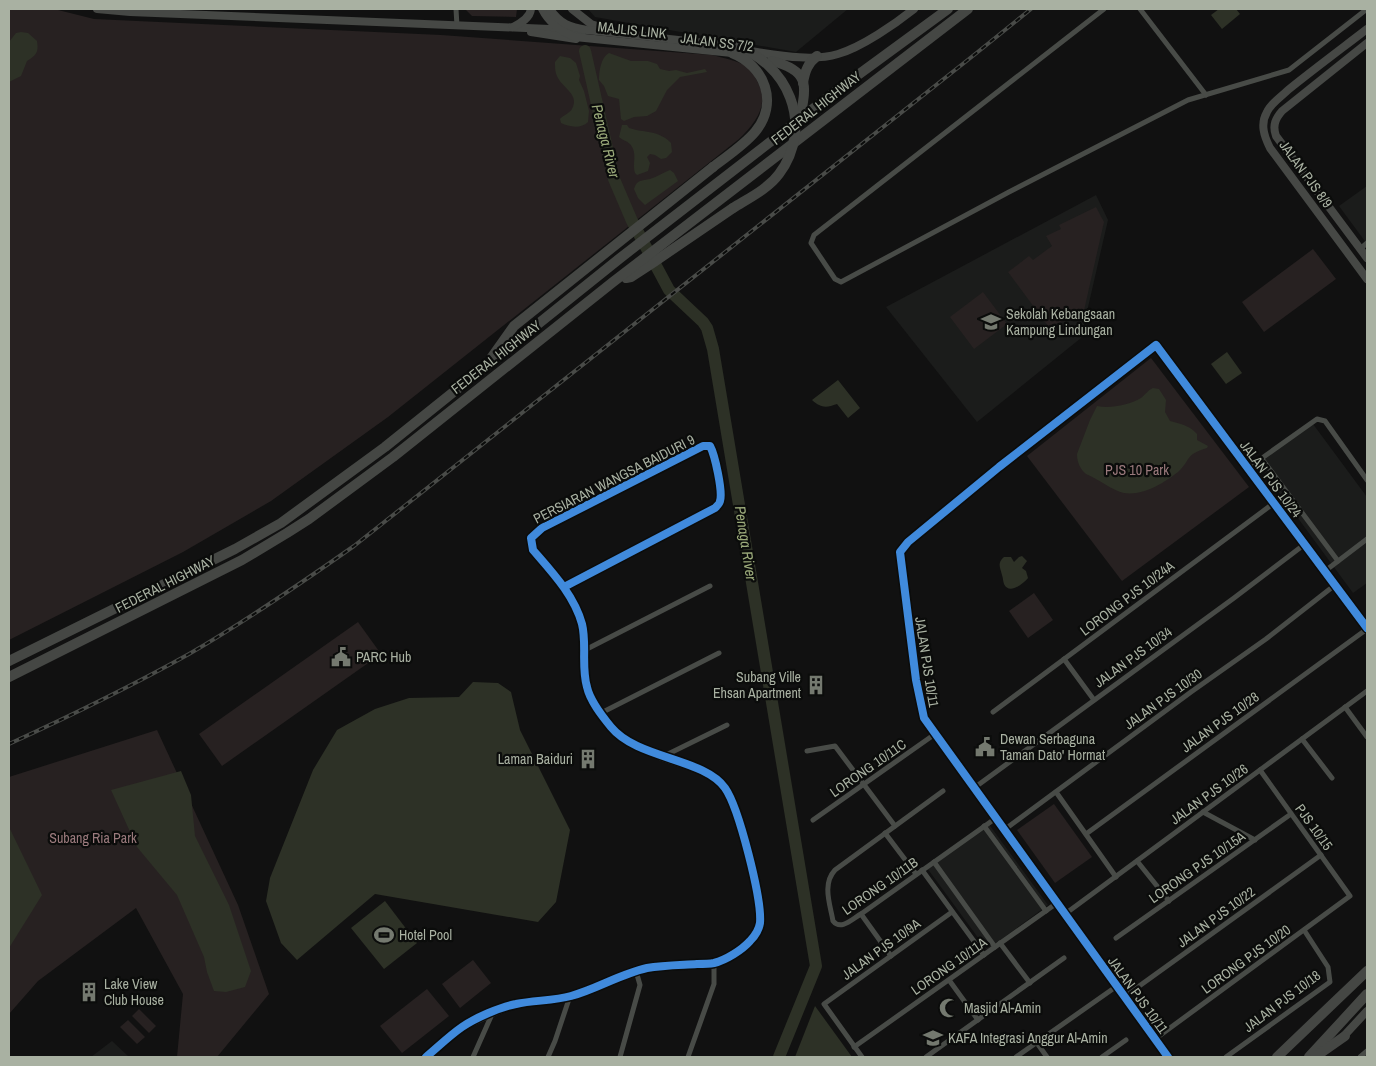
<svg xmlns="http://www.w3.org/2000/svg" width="1376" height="1066" viewBox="0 0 1376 1066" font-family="'Archivo Narrow',sans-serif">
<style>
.built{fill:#1b1c1b}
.green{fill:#272121}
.water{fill:#2d3126}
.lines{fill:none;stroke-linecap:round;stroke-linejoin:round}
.river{stroke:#2d3126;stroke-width:12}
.street{stroke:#484b47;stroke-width:5}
.secondary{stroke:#464845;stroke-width:8}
.highway{stroke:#454744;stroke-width:10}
.rail-casing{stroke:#494b48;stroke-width:4}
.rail{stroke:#0b0c0b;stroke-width:2;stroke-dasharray:5.5;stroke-linecap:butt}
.secondary-bridge{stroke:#464845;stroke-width:8}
.highway-bridge{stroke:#454744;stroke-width:10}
.cycleway-casing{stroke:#0b0c0b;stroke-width:11}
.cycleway{stroke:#408adc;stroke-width:8}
.labels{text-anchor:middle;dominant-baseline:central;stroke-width:4.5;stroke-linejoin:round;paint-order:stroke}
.street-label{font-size:14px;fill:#a9b1a2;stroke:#0b0c0b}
.poi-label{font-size:14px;fill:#a9b1a2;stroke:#0b0c0b;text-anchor:start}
.park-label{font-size:14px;fill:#9b7a7d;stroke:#0b0c0b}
.water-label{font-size:15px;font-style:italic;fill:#9cab7b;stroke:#0b0c0b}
</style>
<rect width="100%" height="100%" fill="#111"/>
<!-- built -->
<g class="built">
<polygon points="588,9 848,9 796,52 595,17"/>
<polygon points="1367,186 1367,244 1339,206"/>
<polygon points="1096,195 1108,220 1081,338 977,422 886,307"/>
<polygon points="1313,424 1367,497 1367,583 1353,593 1258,464"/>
<polygon points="988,823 1048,905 987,950 927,868"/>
<polygon points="112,1041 129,1057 91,1057"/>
</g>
<!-- green -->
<g class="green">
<path d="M9,9h45l40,10 347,16 271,20c11,3 24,5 34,11 7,5 9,11 13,19 10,22 -5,39 -20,54l-351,278 -117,84 -88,51 -174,88z"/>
<polygon points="465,9 517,9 516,17 472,16"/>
<polygon points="1096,207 1104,222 1083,315 1048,326 1008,272 1029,256 1033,260 1052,246 1046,236 1061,229 1059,225"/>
<polygon points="1313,249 1336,279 1264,332 1242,302"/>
<polygon points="983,292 1007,324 974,349 950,317"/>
<polygon points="1151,358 1249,487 1122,581 1027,456"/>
<polygon points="1034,593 1053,620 1028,638 1009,611"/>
<polygon points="358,622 381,654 222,766 199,734"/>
<polygon points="157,730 238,905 269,994 217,1057 177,1057 183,994 136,908 38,981 9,1014 9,777"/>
<polygon points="1054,804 1092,857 1055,883 1017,830"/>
<polygon points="473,960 491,983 460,1008 442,984"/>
<polygon points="427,989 449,1016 402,1053 380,1026"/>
<polygon points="139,1009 156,1026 149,1033 132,1016"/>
<polygon points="128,1020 145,1037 137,1044 120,1027"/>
</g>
<!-- water -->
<g class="water">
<polygon points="1219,9 1236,9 1240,14 1222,29 1211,15"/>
<path d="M21,32l7,1 9,8c2,12 -1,14 -10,20l-6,15 -12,6v-40l7,-9z"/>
<path d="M609,53l22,8h17l9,3 3,5 9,2 7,-1 11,3 18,-4 2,3 -27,5 -13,13 -11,21 -9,5 -13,1 -10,4 -3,-2 -2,-20 -11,-3 -4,-10 -5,-6c0,-9 2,-23 10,-27z"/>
<path d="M560,56l10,2 6,5 4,13 -1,4 5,11 5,20 -1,11c-7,7 -19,5 -27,1l-1,-4c3,-4 9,-5 12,-10 8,-14 -9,-21 -14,-31 -3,-5 -3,-10 -3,-16z"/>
<path d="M622,125h5l2,3c15,5 30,2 42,15l1,9 -6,6 -5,1 -6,-4 -5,-1 -3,3 3,6 -2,8 -11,4 -2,-2c-3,-10 3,-20 -5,-29 -3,-3 -8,-4 -11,-7z"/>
<path d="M670,170l4,3 4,8 -33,24 -7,-7 -4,-9c3,-10 8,-8 16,-10 7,-2 14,-7 20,-9z"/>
<polygon points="1227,352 1242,373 1226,384 1211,364"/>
<path d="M838,380l22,28 -12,10 -11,-14c-11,4 -16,4 -25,-4z"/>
<path d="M1153,388l6,1 7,11 -1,12 5,9c10,3 19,4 27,13v6l11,6 -1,2c-23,7 -15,11 -29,24 -14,11 -35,24 -54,21 -11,-2 -27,-15 -38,-19 -6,-5 -9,-12 -9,-20l13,-34 7,-14c13,3 32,-1 44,-8 4,-3 7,-8 12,-10z"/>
<path d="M1022,556l5,5 -5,7 4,3 2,7c-5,6 -19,17 -24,6 -1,-3 -1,-6 -2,-9 -2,-8 -5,-12 2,-18h7l3,5 5,-5z"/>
<polygon points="473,682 498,683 511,692 520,730 570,830 556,902 538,922 375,894 297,960 281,943 266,901 270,878 313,770 337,730 375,709 409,698 459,697"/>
<polygon points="181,771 191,795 195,836 229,905 251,971 245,987 226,992 214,991 207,972 204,957 177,895 137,847 111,790"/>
<polygon points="9,827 42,895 9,948"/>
<polygon points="385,901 417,943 384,969 351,928"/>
<polygon points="815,1006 852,1057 795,1057"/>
</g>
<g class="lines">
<!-- river -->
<polyline class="river" points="585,51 614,179 632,221 669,290 703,322 707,328 713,349 816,966 779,1057"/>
<!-- street -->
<g class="street">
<polyline points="456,9 457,26"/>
<polyline points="1104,9 814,235 811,243 835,279 841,282 1009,192 1188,100 1289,70 1367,9"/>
<polyline points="1140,9 1206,95"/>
<polyline points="1360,249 1367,243"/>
<polyline points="1262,459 1338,561"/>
<polyline points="1248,468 1317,419 1325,421 1367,480"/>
<polyline points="1325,571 1367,539"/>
<path d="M564,587l151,-79c1,-1 5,-5 5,-7 3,-9 -5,-46 -10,-55h-7l-161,82 -11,10 2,12 31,37 13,23 5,14 3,26 1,36 5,12 22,31 15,11 34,17 65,-32"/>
<polyline points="585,650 710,586"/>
<polyline points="1064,659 1094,700"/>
<polyline points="1345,707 1367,737"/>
<polyline points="993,712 1274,503"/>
<polyline points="601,713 719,653"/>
<polyline points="1302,739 1332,778"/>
<polyline points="807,751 835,746 895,826"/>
<polyline points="974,788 1234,598 1305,544"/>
<path d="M943,791l-108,79c-13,14 -5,34 -2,51 8,10 19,-2 28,-7l135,-96"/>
<polyline points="1056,792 1116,877"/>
<polyline points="1203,812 1255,840"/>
<polyline points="813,820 935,734"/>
<polyline points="984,826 1046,911"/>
<polyline points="1004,830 1191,692 1266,639 1335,585"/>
<polyline points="885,833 916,874"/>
<polyline points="1086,834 1367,629"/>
<polyline points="1137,861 1169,901"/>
<polyline points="934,862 995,947"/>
<polyline points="922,870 984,955"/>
<polyline points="861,914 891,956"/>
<polyline points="1065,914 1367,691"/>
<polyline points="1116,938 1291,814"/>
<polyline points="1000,943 1030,983"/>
<polyline points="949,980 978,1020"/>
<polyline points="1124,997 1321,855"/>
<polyline points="1155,1039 1350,896 1260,770"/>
<polyline points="1037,1043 1047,1057"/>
<polyline points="854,1047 1057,903"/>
<polyline points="473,1057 493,1012"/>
<polyline points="548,1057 555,1041 570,996"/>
<polyline points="620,1057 640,985 636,971"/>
<polyline points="688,1057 714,984 714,963"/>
<polyline points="862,1057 824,1004 952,912"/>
<polyline points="926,1057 1064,958"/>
<polyline points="1016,1057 1117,986"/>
<polyline points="1102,1057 1126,1040"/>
<polyline points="1168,1057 924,718 916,680 900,552 908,542 999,467 1156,345 1367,628"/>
<polyline points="1226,1057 1330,982 1328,967 1304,930"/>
<polyline points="1360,1057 1367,1051"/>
</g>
<!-- secondary -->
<g class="secondary">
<polyline points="97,9 130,12 550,29 582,32"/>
<polyline points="572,9 591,24 613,31"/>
<path d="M513,27c8,-4 17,-9 18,-18"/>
<path d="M1367,29c-26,20 -53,40 -79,61 -7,7 -17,13 -21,22 -7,12 -3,24 3,36l97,131"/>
<polyline points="531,32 576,39"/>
<path d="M1367,43l-85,68c-6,7 -10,14 -6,25l91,122"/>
<path d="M750,51c27,4 62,11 88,3 24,-7 57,-30 76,-45"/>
<polyline points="1342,1038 1367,1011"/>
<polyline points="426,1057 463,1026 506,1007 517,1004 570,996 636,971 649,968 714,963 736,952 750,942 760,925 760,910 753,872 735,809 725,788 714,777 702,770 662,757"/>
</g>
<!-- highway -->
<g class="highway">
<path d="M772,61c39,10 34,25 28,58"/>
<path d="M803,83c2,-12 5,-20 14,-27"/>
<polyline points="626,278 631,277 654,262 733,208"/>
<polyline points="492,357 514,326 524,318 713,167"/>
<polyline points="9,661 235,549 281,523 385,447 619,259 836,91 948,9"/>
<polyline points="9,677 242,560 287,533 309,519 393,457 613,282 968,9"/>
<polyline points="1277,1057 1367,971"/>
<polyline points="1309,1057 1367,994"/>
<polyline points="1315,1057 1345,1036"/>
</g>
<defs>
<path id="rail" d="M9,744c61,-28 121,-57 180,-90 57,-33 111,-70 165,-108l620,-491 57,-46"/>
</defs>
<!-- rail casing -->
<use href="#rail" class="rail-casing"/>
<!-- rail -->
<use href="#rail" class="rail"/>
<!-- secondary-bridge -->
<g class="secondary-bridge">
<path d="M542,9c7,14 18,22 33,28l157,16"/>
<path d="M550,9c10,15 20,18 37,21l146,16"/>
</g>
<!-- highway-bridge -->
<g class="highway-bridge">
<path d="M733,46c55,15 82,80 46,128 -11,15 -30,24 -46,34"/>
<path d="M713,167c14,-11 30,-21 42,-35 24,-29 10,-66 -23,-79"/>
</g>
<defs>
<g id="cycleway">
<path d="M426,1057c12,-10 23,-21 36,-30 13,-9 38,-20 54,-23 18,-4 37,-3 55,-8 26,-7 49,-22 76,-28 16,-3 34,-3 50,-4 5,0 12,0 17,-1 12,-3 28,-13 36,-22 5,-5 9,-12 10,-18 2,-24 -21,-115 -35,-135 -21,-30 -88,-29 -114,-61 -9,-11 -21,-26 -24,-40 -6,-20 0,-43 -5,-63 -8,-29 -30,-52 -49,-74l-2,-12 11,-10 161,-82h7c5,9 13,46 10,55 0,2 -4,6 -5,7l-151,79"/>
<polyline points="1168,1057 924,718 916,680 900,552 908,542 999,467 1156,345 1367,628"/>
</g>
</defs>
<!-- cycleway casing -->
<use href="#cycleway" class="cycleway-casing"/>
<!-- cycleway -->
<use href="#cycleway" class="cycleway"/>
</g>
<!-- icons -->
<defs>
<symbol id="school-bare" viewBox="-9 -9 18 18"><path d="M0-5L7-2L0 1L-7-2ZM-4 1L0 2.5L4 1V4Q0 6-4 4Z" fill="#74796f" stroke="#0b0c0b" stroke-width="2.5" paint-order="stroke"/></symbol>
<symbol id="civic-bare" viewBox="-9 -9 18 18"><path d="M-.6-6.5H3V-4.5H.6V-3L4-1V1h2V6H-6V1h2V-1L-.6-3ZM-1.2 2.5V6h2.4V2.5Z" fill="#74796f" stroke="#0b0c0b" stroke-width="2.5" paint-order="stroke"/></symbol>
<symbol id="building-bare" viewBox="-9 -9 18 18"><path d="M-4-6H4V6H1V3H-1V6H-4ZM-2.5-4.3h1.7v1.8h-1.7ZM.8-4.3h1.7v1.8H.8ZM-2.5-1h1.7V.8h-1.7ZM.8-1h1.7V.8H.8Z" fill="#74796f" stroke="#0b0c0b" stroke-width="2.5" paint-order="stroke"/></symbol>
<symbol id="stadium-bare" viewBox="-9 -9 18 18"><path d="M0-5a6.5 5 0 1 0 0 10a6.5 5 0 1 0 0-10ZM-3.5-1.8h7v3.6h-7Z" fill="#74796f" stroke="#0b0c0b" stroke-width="2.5" paint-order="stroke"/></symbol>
<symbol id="mosque-bare" viewBox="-9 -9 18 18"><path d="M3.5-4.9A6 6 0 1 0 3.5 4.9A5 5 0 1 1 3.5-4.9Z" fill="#74796f" stroke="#0b0c0b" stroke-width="2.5" paint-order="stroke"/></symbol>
</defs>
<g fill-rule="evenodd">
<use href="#school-bare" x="977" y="308" width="28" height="28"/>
<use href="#civic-bare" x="327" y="643" width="28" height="28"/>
<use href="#building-bare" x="802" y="671" width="28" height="28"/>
<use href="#civic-bare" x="971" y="733" width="28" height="28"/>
<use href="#building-bare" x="574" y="745" width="28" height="28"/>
<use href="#stadium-bare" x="370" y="921" width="28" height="28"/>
<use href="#building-bare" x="75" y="978" width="28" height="28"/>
<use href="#mosque-bare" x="935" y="994" width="28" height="28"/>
<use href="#school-bare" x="919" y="1024" width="28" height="28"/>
</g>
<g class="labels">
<!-- street labels -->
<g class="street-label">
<text transform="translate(632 30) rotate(6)">MAJLIS LINK</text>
<text transform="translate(717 42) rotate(7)">JALAN SS 7/2</text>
<text transform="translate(816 108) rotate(-38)">FEDERAL HIGHWAY</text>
<text transform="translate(1306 174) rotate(54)">JALAN PJS 8/9</text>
<text transform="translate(496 357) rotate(-38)">FEDERAL HIGHWAY</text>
<text transform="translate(614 479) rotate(-27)">PERSIARAN WANGSA BAIDURI 9</text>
<text transform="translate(1271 479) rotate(53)">JALAN PJS 10/24</text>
<text transform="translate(165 584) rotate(-27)">FEDERAL HIGHWAY</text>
<text transform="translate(1127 598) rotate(-37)">LORONG PJS 10/24A</text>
<text transform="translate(1133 657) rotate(-36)">JALAN PJS 10/34</text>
<text transform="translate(927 662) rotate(81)">JALAN PJS 10/11</text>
<text transform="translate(1163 699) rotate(-36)">JALAN PJS 10/30</text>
<text transform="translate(1220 722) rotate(-36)">JALAN PJS 10/28</text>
<text transform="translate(868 768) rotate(-35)">LORONG 10/11C</text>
<text transform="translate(1209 794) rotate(-36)">JALAN PJS 10/26</text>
<text transform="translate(1314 827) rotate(54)">PJS 10/15</text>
<text transform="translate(1197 867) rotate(-35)">LORONG PJS 10/15A</text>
<text transform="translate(880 886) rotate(-35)">LORONG 10/11B</text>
<text transform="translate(1216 917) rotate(-36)">JALAN PJS 10/22</text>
<text transform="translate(881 949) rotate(-36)">JALAN PJS 10/9A</text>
<text transform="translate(1246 959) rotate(-36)">LORONG PJS 10/20</text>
<text transform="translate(949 966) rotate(-35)">LORONG 10/11A</text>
<text transform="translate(1138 995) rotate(54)">JALAN PJS 10/11</text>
<text transform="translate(1282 1001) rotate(-37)">JALAN PJS 10/18</text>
</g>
<!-- poi labels -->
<g class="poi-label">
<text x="1006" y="314">Sekolah Kebangsaan<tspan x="1006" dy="16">Kampung Lindungan</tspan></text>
<text x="356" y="657">PARC Hub</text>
<text x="801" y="677" text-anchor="end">Subang Ville<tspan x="801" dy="16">Ehsan Apartment</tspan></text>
<text x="1000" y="739">Dewan Serbaguna<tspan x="1000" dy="16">Taman Dato' Hormat</tspan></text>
<text x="573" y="759" text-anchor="end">Laman Baiduri</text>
<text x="399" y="935">Hotel Pool</text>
<text x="104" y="984">Lake View<tspan x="104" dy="16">Club House</tspan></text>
<text x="964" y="1008">Masjid Al-Amin</text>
<text x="948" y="1038">KAFA Integrasi Anggur Al-Amin</text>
</g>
<!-- park labels -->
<g class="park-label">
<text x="1137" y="470">PJS 10 Park</text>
<text x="93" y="838">Subang Ria Park</text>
</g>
<!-- water labels -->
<g class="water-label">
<text transform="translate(606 141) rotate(76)">Penaga River</text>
<text transform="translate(746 543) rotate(81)">Penaga River</text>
</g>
</g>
<!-- border -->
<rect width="1376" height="1066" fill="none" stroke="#a9b1a2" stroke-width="20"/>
</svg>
